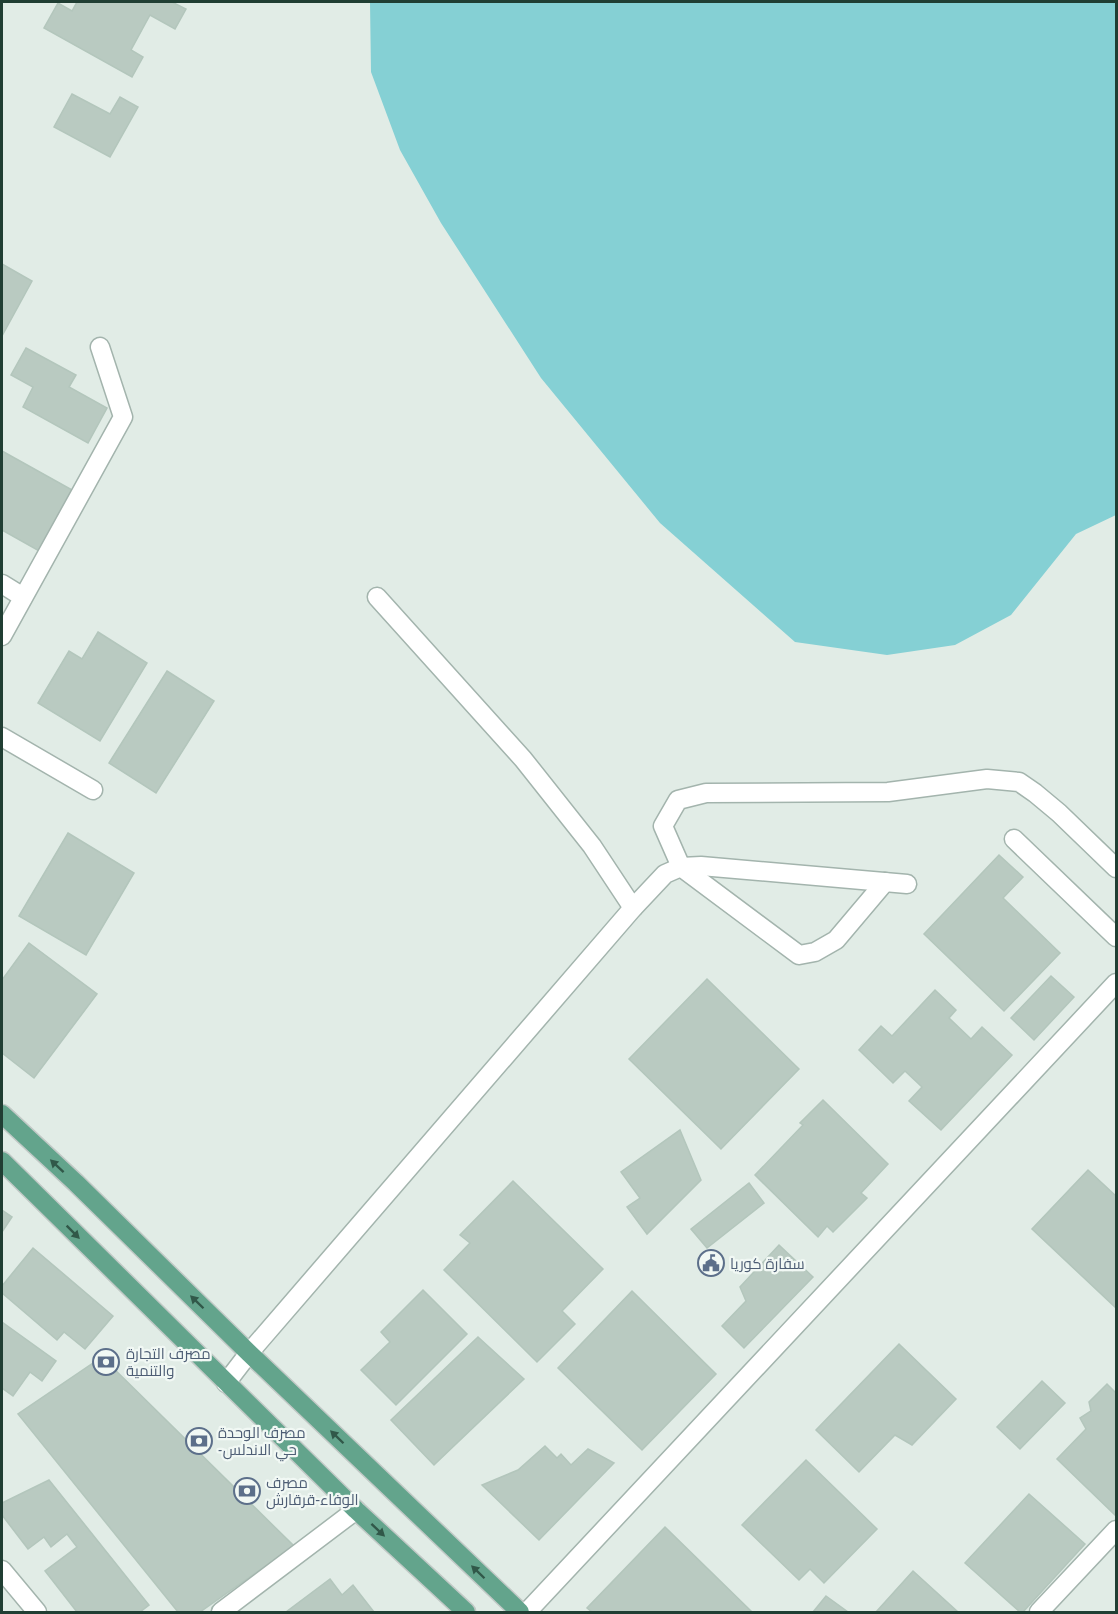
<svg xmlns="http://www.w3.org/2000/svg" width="1118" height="1614" viewBox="0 0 1118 1614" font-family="'Noto Sans',Cairo,sans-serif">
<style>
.water{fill:#85d0d4}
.building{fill:#b9cac1;stroke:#b3c6bc;stroke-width:1.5}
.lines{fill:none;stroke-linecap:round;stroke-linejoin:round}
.minor-casing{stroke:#a3b4ad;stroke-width:21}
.major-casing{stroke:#c1c9c6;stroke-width:21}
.minor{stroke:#fff;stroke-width:18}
.major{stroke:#63a48c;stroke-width:18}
.oneway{fill:#315849}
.labels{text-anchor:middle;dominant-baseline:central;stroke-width:4.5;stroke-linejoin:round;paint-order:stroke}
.service-label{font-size:15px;fill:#4e5e75;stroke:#f1f8f4;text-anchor:start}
</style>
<rect width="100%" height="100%" fill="#e1ece6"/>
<!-- water -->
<polygon class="water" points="370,2 1116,2 1116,515 1076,534 1011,615 955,645 887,655 795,642 660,523 541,378 441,223 400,150 371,72"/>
<!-- building -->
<g class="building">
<polygon points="77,2 172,2 186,9 175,29 150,15 131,50 143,57 132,77 44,28 58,3 72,11"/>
<polygon points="72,94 110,114 120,97 138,107 110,157 54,127"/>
<polygon points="2,264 32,281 2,336"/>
<polygon points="26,348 76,375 69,387 107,408 88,443 23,407 33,387 11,375"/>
<polygon points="2,451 74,491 41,552 2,530"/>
<polygon points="98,632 147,663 100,741 38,703 69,651 82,659"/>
<polygon points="167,671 214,701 156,793 109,763"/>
<polygon points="68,833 134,873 86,955 19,916"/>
<polygon points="999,855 1023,877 1003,898 1060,953 1004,1011 924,934"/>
<polygon points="29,943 97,994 34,1078 2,1053 2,980"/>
<polygon points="1051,976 1074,997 1034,1040 1011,1018"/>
<polygon points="707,979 799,1069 721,1149 629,1059"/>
<polygon points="935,990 956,1010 949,1018 971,1039 982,1027 1012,1055 941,1130 909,1101 922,1087 905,1071 893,1083 859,1050 881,1026 892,1036"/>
<polygon points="823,1100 888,1164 861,1193 867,1198 833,1232 827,1226 818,1237 755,1175 803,1125 800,1123"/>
<polygon points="680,1130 701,1180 647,1234 627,1207 640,1198 621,1172"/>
<polygon points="1088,1170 1116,1196 1116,1308 1032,1229"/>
<polygon points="513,1181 603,1269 562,1311 575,1324 537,1362 444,1270 470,1243 460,1235"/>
<polygon points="749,1183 764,1203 707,1248 691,1229"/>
<polygon points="2,1210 12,1217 2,1232"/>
<polygon points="779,1245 813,1277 744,1348 722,1326 746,1301 740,1287"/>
<polygon points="33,1248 113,1316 85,1349 64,1332 57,1340 2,1293 2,1286"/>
<polygon points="423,1290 467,1334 396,1405 361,1370 390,1342 381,1332"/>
<polygon points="632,1291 716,1374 642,1450 558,1368"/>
<polygon points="2,1322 56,1361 42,1381 30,1372 13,1396 2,1388"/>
<polygon points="478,1337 524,1379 434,1465 391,1420"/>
<polygon points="899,1344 956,1399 912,1445 895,1435 859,1472 816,1430"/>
<polygon points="102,1357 294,1546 200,1612 178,1612 18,1414"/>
<polygon points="1042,1381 1065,1403 1020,1449 997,1427"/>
<polygon points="1107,1384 1116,1393 1116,1516 1057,1459 1086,1429 1080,1418 1091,1411 1089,1402"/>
<polygon points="545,1446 557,1458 561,1454 571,1465 588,1449 614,1463 539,1540 482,1485 518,1470"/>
<polygon points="806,1460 877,1529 824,1583 810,1569 799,1580 742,1525"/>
<polygon points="49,1480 149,1605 140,1612 77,1612 45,1571 77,1547 67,1534 51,1547 44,1537 28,1549 2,1515 2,1503"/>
<polygon points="1029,1494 1085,1544 1023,1612 1020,1612 965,1563"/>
<polygon points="665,1527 752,1612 592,1612 587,1608"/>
<polygon points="913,1571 958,1612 876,1612"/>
<polygon points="330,1579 342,1595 353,1585 374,1612 286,1612"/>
<polygon points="826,1596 848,1612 813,1612"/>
</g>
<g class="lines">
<defs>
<g id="minor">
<polyline points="2,584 23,597"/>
<polyline points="377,597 523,759 592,846 633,908"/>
<polyline points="2,636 123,417 100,347"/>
<polyline points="2,737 93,790"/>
<polyline points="1014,839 1116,937"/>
<polyline points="885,882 836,940 815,952 799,955 681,867 663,826 678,800 706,793 888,792 987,779 1019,782 1035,793 1059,813 1116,868"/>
<polyline points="226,1383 249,1353 633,908 665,874 681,867 701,866 907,884"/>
<polyline points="2,1570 37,1612"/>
<polyline points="221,1612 356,1510"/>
<polyline points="527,1612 1116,983"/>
<polyline points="1039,1612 1116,1530"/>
</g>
<g id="major">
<polyline points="2,1114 76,1183 249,1353 520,1612"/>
<polyline points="2,1161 356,1510 466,1612"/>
</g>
</defs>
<!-- minor casing -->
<use href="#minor" class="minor-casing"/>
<!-- major casing -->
<use href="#major" class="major-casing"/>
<!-- minor -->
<use href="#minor" class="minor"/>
<!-- major -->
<use href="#major" class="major"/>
</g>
<!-- one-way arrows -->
<defs><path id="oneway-solid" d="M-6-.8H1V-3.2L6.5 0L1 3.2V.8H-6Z" transform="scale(1.5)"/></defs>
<g class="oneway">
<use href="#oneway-solid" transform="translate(57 1166) rotate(-137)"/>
<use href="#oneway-solid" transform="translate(73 1232) rotate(45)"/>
<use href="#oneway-solid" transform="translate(197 1302) rotate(-136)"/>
<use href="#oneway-solid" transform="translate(337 1437) rotate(-136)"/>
<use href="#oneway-solid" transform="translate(378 1530) rotate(43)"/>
<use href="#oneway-solid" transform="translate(478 1572) rotate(-136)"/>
</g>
<!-- icons -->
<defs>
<symbol id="civic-ring" viewBox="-11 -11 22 22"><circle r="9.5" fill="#f1f8f4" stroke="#5c6f8a" stroke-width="1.5"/><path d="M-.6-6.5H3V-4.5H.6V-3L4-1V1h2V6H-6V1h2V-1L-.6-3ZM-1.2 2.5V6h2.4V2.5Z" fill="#5c6f8a"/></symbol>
<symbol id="bank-ring" viewBox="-11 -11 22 22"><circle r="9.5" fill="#f1f8f4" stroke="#5c6f8a" stroke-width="1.5"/><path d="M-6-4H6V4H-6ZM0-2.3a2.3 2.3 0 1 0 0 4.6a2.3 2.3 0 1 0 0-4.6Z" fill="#5c6f8a"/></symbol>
</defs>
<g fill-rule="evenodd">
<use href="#civic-ring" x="696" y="1248" width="30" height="30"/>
<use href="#bank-ring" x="91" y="1347" width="30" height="30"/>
<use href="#bank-ring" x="184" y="1426" width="30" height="30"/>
<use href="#bank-ring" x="232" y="1476" width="30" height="30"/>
</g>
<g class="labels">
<!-- service labels -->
<g class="service-label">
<text x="730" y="1263">سفارة كوريا</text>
<text x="126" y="1353">مصرف التجارة<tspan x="126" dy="17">والتنمية</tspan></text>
<text x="218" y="1432">مصرف الوحدة<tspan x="218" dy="17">-حي الاندلس</tspan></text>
<text x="266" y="1482">مصرف<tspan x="266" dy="17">الوفاء-قرقارش</tspan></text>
</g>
</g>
<!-- border -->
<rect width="1118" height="1614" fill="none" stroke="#203e33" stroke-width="6"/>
</svg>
